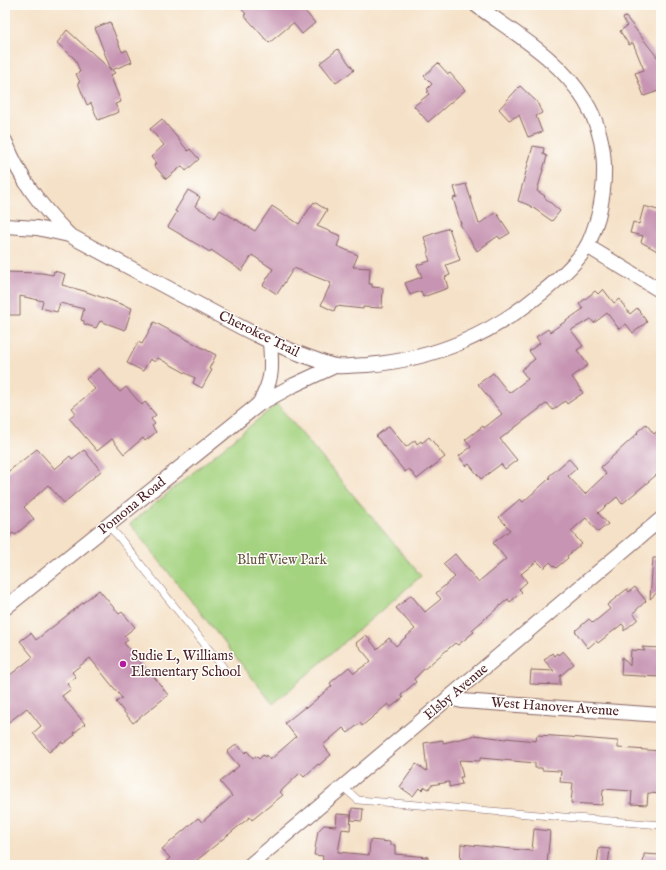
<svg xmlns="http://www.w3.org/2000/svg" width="666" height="870" viewBox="0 0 666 870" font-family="'IM FELL English',serif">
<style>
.green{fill:#a4d380;stroke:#777956}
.building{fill:#c795b3}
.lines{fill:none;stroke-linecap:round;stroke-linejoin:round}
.service-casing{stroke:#866362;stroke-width:8}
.minor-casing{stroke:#866362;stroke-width:16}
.service{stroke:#fff;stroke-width:7}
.minor{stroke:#fff;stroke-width:14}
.poi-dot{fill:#b5179e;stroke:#fdfcf7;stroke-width:1.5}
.labels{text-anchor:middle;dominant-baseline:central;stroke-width:3;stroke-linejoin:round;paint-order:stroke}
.street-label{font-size:14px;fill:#4a1f2b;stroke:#fdfcf7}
.park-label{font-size:14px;fill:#655544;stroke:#fdfcf7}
.poi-label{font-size:14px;fill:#4a1f2b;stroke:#fdfcf7;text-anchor:start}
</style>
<rect width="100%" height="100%" fill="#fdfcf7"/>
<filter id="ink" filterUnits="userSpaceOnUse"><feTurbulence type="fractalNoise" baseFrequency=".025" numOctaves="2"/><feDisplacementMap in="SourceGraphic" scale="8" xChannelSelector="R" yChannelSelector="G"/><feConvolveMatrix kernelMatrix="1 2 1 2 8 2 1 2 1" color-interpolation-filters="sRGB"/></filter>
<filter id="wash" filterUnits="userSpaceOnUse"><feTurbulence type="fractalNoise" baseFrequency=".012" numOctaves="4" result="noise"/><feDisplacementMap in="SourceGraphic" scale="16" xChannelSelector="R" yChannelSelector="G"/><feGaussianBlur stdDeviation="0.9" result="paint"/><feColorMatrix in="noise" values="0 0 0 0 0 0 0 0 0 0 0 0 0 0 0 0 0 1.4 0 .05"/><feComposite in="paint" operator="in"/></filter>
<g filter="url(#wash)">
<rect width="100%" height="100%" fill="#f5e1c7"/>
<!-- green -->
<polygon class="green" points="277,404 421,576 273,704 130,524"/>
<g id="blocks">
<!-- building -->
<g class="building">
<polygon points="238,5 300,5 315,23 302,34 293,23 269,43 244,15 246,14"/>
<polygon points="626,17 661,62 661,90 644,96 635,73 644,70 633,43 629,45 620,31 627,26 623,18"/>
<polygon points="110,22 122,52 127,50 132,62 112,70 115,73 110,75 121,102 115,104 119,112 98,120 91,103 87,105 78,83 80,82 76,74 80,72 75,59 57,43 67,30 111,70 95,28"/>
<polygon points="338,49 354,70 336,83 320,63"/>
<polygon points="438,63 448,74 450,73 465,90 428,122 414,106 429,94 427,92 429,91 427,89 432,84 424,76"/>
<polygon points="520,86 537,102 542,113 536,116 542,132 528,137 519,115 509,120 499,109"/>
<polygon points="162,119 188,151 190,149 199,159 186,171 182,166 166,179 154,165 156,163 151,157 164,145 150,129"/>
<polygon points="533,146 544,148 543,154 547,156 537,191 545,196 544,197 560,211 552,221 529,205 518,201"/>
<polygon points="466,184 479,224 496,212 510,233 500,239 498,236 477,251 460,224 461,224 453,198 457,197 454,187"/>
<polygon points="188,190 200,197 195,206 215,218 220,210 255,231 272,206 299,224 314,202 327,210 317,226 341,236 337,246 358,255 353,267 370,268 369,284 372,284 372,287 383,288 382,308 363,307 363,309 336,306 334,311 321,305 331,283 294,268 277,294 263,285 273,269 252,255 242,271 211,250 210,252 168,227 177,212 175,211"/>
<polygon points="644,206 661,211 661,253 641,242 643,236 630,233 633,222 639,224"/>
<polygon points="449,228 460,260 446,265 450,275 445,277 448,288 423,297 421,291 410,295 405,283 422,277 417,265 430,261 427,253 429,253 424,237"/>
<polygon points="54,271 65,274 62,285 84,291 132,308 125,330 100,321 96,328 84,324 84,321 81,320 84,309 60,303 57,312 41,308 43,301 20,296 20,315 6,315 5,272 42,273 53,275"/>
<polygon points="603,289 614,303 619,299 630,314 637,308 647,322 633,333 626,324 619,329 607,313 594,323 591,319 571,330 583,346 577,350 588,365 572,377 583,393 567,404 565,401 553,410 547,403 500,439 517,460 505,469 501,464 481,479 469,464 466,466 459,456 471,447 465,440 483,426 484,428 502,414 478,384 493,373 509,393 528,379 521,370 535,359 529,351 540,343 536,337 548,329 550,332 583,309 579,304 595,291 598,294"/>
<polygon points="154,322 216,355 209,369 212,370 202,388 193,383 195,378 158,358 155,362 150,359 143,371 127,363 138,342 142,344"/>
<polygon points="99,368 120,392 126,387 142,405 145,402 156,415 151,419 155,424 152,426 156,432 145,441 143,438 124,454 112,439 97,451 69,418 76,413 72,408 95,389 86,379"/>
<polygon points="646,424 654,434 661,428 661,471 622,504 617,497 598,513 608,524 598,532 586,518 571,531 582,544 567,556 568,558 556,568 550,562 544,568 537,561 521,574 527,582 519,589 522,592 510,602 508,599 472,630 474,632 458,645 455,643 422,671 414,679 416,682 401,695 403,698 391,707 388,704 362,726 360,723 348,733 343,728 323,745 331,755 319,765 318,764 304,777 300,773 280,792 283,795 252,820 250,817 191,865 162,865 170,858 162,849 198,818 202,822 232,796 220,782 239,766 227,752 237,744 245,753 247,751 253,758 256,756 259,759 263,755 265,757 266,755 270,760 296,737 285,723 305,707 306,708 332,686 330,683 349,667 354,673 371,661 356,643 366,635 377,649 389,638 396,646 415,629 396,608 411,595 425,612 441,599 436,593 455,577 443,564 455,554 478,582 506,559 493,543 510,530 499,517 520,499 523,502 550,478 549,476 569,459 577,468 568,476 585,494 606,474 601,467 638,433 637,432"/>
<polygon points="389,426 406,447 415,440 417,444 421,441 422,443 429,437 445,457 417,479 409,469 405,472 376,436"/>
<polygon points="37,449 55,469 70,456 72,459 84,450 101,471 64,503 48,485 24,507 34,519 15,535 13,533 5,539 5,474"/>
<polygon points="653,558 661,558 661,589 650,599"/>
<polygon points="635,587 646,601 633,613 638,619 624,631 624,626 622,624 598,643 596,641 588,648 575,631 589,619 593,623 610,609 607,605 627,589 629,592"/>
<polygon points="99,590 119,614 122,612 135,627 124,636 128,640 124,643 150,675 152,674 168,695 133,723 116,702 122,698 90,658 72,672 76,677 67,684 71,689 62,696 85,724 74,733 75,735 63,744 62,742 49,752 33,733 41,726 27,708 5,725 5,679 33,657 20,641 31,633 36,640"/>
<polygon points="642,647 661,648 661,677 621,675 622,657 630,666 631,650 645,651"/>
<polygon points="563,651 574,664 560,676 560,685 530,684 531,670 554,671 544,660 552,653 554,656 557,653 558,655"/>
<polygon points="474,735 506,739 506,738 536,741 537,735 569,737 618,741 618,748 661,751 661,794 648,793 647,805 631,804 632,791 603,789 602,805 571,803 573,783 560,782 561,771 542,770 542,768 535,768 535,763 480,758 480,761 459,760 463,777 460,777 462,784 449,787 449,782 431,785 429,789 425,787 422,790 419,788 413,796 400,787 416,764 427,771 424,743 443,740 443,743 473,736"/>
<polygon points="352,808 363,809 362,821 351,820"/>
<polygon points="337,814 351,815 350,830 342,829 338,852 369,855 370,840 390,842 390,845 395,845 395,854 428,857 427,865 322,865 323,856 314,855 318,831 324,825 336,826"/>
<polygon points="534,829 550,831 547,865 460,865 461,844 532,851"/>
<polygon points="599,848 610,849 608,865 597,865"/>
<polygon points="644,854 660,855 659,865 643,865"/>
</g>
</g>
</g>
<g filter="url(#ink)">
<use href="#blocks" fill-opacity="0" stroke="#866362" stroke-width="1"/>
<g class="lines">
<defs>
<g id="service">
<polyline points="108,526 118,536 223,667"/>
<polyline points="343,787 358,800 661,825"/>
</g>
<g id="minor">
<path d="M5,141c16,40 35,64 64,94"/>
<path d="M5,226l32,2 32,7c51,27 102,55 153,82 29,16 57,30 89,41 8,3 17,7 25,8 10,1 21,-1 31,-1 69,-6 124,-30 177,-74 16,-13 33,-28 43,-45 5,-9 8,-20 11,-29 10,-39 9,-81 -13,-116 -26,-43 -70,-67 -109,-96"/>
<polyline points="587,246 661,291"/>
<path d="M259,404c14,-25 13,-35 11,-62"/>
<polyline points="5,608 259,404 294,385 335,366"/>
<polyline points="449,698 462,701 661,715"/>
<polyline points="250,865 661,519"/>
</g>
</defs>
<!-- service casing -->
<use href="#service" class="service-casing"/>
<!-- minor casing -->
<use href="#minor" class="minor-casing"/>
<!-- service -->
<use href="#service" class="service"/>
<!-- minor -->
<use href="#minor" class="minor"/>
</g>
</g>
<!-- markers -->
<circle class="poi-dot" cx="123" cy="664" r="4"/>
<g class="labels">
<!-- street labels -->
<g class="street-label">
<text transform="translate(259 334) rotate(26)">Cherokee Trail</text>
<text transform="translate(132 506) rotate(-39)">Pomona Road</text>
<text transform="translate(456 692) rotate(-40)">Elsby Avenue</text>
<text transform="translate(555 707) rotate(4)">West Hanover Avenue</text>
</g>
<!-- park labels -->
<g class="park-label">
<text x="282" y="560">Bluff View Park</text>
</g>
<!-- poi labels -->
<g class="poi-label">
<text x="131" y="656">Sudie L, Williams<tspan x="131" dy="16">Elementary School</tspan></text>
</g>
</g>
<!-- margin -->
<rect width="666" height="870" fill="none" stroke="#fdfcf7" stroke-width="20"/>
</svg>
